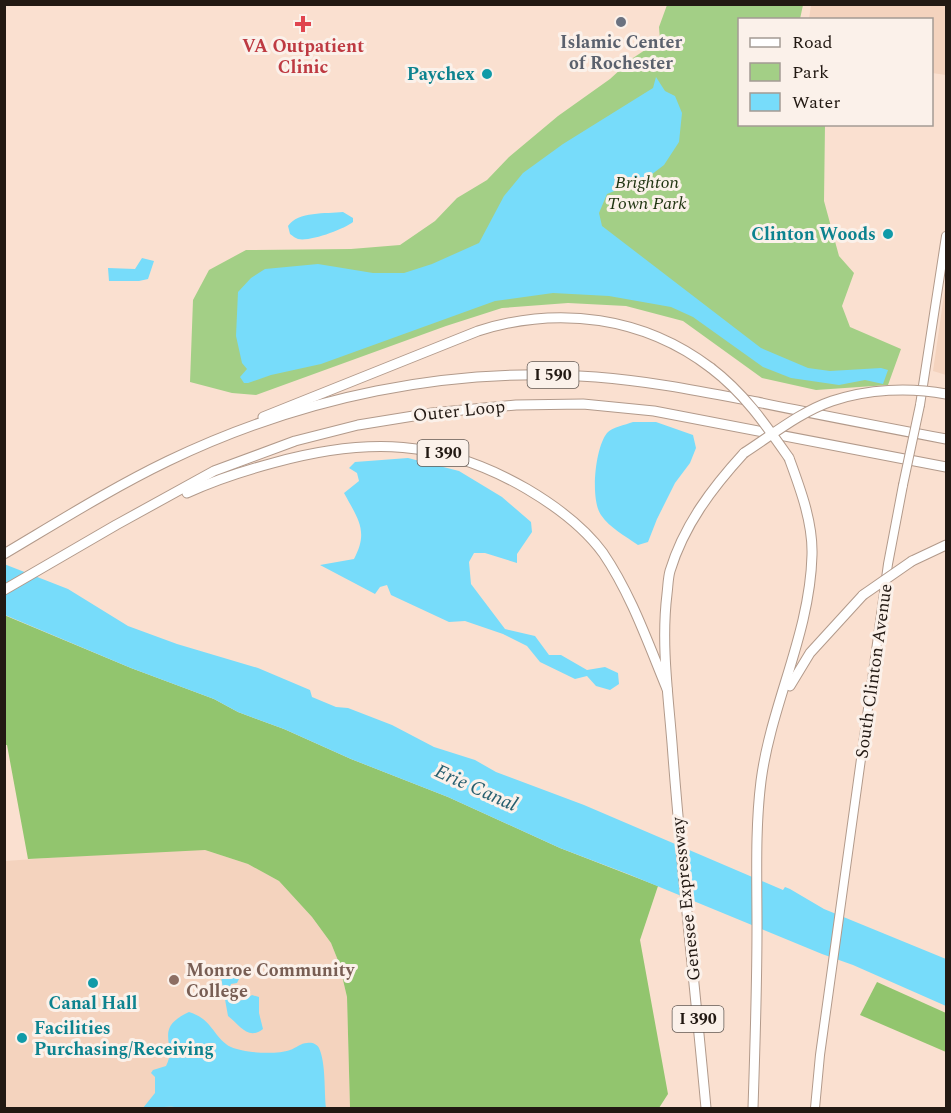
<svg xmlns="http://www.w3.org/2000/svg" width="951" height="1113" viewBox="0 0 951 1113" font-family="Spectral,serif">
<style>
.built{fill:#f4d3be}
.green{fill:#a3cf86}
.forest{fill:#92c56e}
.water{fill:#77dcfa}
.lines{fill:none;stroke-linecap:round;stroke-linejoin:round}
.secondary-casing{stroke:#b29a8b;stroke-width:10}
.highway-casing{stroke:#b29a8b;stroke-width:11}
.secondary{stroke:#fff;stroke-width:8}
.highway{stroke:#fff;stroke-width:9}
.secondary-bridge-casing{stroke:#b29a8b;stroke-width:10;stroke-linecap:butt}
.highway-bridge-casing{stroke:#b29a8b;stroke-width:11;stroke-linecap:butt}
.secondary-bridge{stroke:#fff;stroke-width:8}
.highway-bridge{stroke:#fff;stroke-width:9}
.worship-dot{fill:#6b7280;stroke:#fbf1ea;stroke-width:2}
.health-dot{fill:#e0444e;stroke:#fbf1ea;stroke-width:2}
.culture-dot{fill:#0f9aa8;stroke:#fbf1ea;stroke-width:2}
.education-dot{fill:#8d6e63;stroke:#fbf1ea;stroke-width:2}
.labels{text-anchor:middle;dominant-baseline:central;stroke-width:6;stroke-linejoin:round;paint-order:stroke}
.shield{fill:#fbf1ea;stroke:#635a54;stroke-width:1.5}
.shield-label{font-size:16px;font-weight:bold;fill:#221913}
.worship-label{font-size:18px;font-weight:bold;fill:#5b616d;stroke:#fbf1ea}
.health-label{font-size:18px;font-weight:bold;fill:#be3a42;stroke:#fbf1ea}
.culture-label{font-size:18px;font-weight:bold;fill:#0d838f;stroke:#fbf1ea;text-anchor:end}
.park-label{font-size:18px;font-style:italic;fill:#1f3310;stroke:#fbf1ea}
.street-label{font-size:18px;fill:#221913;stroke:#fbf1ea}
.education-label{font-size:18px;font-weight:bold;fill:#785e54;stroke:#fbf1ea;text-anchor:start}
.water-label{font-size:20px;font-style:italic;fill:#275f6f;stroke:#fbf1ea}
</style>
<rect width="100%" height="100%" fill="#fae0d0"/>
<!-- built -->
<g class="built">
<polygon points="811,5 946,5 946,75 932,73 932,20 809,19"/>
<polygon points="946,281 946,375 933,371"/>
<polygon points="164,850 205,850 248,864 279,881 312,917 331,943 339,963 347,997 350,1108 5,1108 5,861"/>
</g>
<!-- green -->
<polygon class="green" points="667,5 803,5 800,19 740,20 740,124 825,125 824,201 839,256 854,273 842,306 850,327 901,349 888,385 816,390 762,378 683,321 626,306 568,303 502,308 446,326 256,395 232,393 190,382 193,300 209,270 246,250 351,249 400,245 435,221 457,198 487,180 509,157 558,116 610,79 633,58 660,40 659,27"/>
<!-- forest -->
<g class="forest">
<polygon points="4,615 131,668 214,699 238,712 284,729 351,759 448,797 560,848 658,886 640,940 668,1094 659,1108 350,1108 347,997 339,963 331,943 312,917 279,881 248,864 205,850 28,859 7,745 5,745"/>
<polygon points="877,982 946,1013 946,1052 860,1015"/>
</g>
<!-- water -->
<g class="water">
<polygon points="656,77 665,91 675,96 682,113 679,142 664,165 647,178 607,194 599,213 602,226 761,348 808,368 830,371 881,368 888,370 883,384 865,380 839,385 791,378 763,367 693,317 671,307 609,296 553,293 495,301 321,364 271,375 248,383 244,383 240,377 247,369 242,363 236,336 238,292 251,278 265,269 318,264 373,273 404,273 432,264 479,243 504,196 523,173 563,144 653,88"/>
<path d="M343,212l10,6v4c-9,7 -43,20 -55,17 -3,-1 -5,-3 -8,-5l-2,-8c10,-15 38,-12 55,-14z"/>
<polygon points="142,258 154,261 148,279 139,281 109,281 108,268 135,269"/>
<path d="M633,422h23l37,13 3,13 -6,15 -15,20 -18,36 -9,23 -10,3c-13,-9 -28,-17 -37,-30 -11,-16 -6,-67 6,-82 5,-6 18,-8 26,-11z"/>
<path d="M408,458l51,13 43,26 29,25 1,10 -15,22v9l-32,-10h-11l-5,9 2,22 34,45 30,7 14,19h12l26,15 18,-3 13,6 1,11 -9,6 -14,-4 -9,-10 -12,3 -35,-17 -13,-16 -24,-12 -38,-13 -16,1 -58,-27 -4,-10 -7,2 -5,7 -55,-29 34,-6c15,-28 4,-40 -10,-66l15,-12 -2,-8 -8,-5 6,-6z"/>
<polygon points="4,564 68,589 128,626 177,644 258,668 310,690 312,697 336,707 348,708 392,725 434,747 475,760 496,772 584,805 783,890 785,887 790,889 824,909 946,959 946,1006 853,965 822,954 628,874 560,848 448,797 351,759 284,729 238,712 214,699 131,668 5,615"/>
<path d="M226,970l10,3 3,6 -2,4 -6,1 -2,10 2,7 13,-1 8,-5 7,2v16l4,16c-15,12 -23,-4 -35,-13l-7,-39 -2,-1 2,-4z"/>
<path d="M189,1012c24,7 25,27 42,35 13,6 45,8 59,3 6,-2 11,-7 17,-7 5,-1 10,1 12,5 7,15 5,44 7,60h-148c-8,-3 -25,1 -35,0l12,-15v-16l-4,-4 2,-3 13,-4c12,-22 -14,-37 23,-54z"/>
</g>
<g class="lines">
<defs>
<g id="secondary">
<polyline points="920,405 946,236"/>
<polyline points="815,1108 820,1055 888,564 903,485"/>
</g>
<g id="highway">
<path d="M263,417l215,-86c81,-26 166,-14 233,37"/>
<path d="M187,493c28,-13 56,-22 86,-30 94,-26 168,-24 254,26 27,16 57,38 76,64 28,41 45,90 64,136"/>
<path d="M4,554c54,-32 108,-66 164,-93 133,-64 281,-95 428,-84 54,4 108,15 161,25 63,13 126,25 189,37"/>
<polyline points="912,561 946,545"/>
<polyline points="4,590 116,525 214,471 295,441 358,425 432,413 516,405 583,404 654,411 946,467"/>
<polyline points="790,686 810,653 863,595"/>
<path d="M706,1108c-11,-121 -25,-243 -34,-365 -4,-50 -11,-100 -5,-149 1,-8 1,-16 3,-23 14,-46 42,-83 74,-118"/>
<path d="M753,1108c2,-60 4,-121 4,-182 0,-48 -2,-97 4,-145 10,-77 49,-147 51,-226 1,-33 -12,-67 -23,-97"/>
</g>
</defs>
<!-- secondary casing -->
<use href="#secondary" class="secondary-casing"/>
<!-- highway casing -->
<use href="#highway" class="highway-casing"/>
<!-- secondary -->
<use href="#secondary" class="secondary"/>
<!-- highway -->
<use href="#highway" class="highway"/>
<defs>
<polyline id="secondary-bridge" points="903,485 920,405"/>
<g id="highway-bridge">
<path d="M711,368c33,25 55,57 78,90"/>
<path d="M744,453c28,-18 56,-41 88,-52 36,-12 77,-14 114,-7"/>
<polyline points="863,595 912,561"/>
</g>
</defs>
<!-- secondary-bridge casing -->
<use href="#secondary-bridge" class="secondary-bridge-casing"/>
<!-- highway-bridge casing -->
<use href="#highway-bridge" class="highway-bridge-casing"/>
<!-- secondary-bridge -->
<use href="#secondary-bridge" class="secondary-bridge"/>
<!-- highway-bridge -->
<use href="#highway-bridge" class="highway-bridge"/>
</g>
<!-- markers -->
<circle class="worship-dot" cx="621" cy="22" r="6"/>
<path class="health-dot" d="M300 15h6v6h6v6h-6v6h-6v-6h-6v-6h6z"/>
<g class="culture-dot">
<circle cx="487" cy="74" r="6"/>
<circle cx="888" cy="234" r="6"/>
<circle cx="93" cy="983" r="6"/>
<circle cx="22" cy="1038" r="6"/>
</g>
<circle class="education-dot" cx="174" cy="980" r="6"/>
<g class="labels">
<!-- shield labels -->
<g class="shield">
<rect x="527.5" y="362" width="51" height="26" rx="4.5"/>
<rect x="417.5" y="440" width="51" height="26" rx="4.5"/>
<rect x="672.5" y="1006" width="51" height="26" rx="4.5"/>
</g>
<g class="shield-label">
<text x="553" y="375">I 590</text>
<text x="443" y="453">I 390</text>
<text x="698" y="1019">I 390</text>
</g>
<!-- worship labels -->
<g class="worship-label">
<text x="621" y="42">Islamic Center<tspan x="621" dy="21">of Rochester</tspan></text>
</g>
<!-- health labels -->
<g class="health-label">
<text x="303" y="46">VA Outpatient<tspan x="303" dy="21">Clinic</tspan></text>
</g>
<!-- culture labels -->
<g class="culture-label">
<text x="475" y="74">Paychex</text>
<text x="876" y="234">Clinton Woods</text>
<text x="93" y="1003" text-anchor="middle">Canal Hall</text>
<text x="34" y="1028" text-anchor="start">Facilities<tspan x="34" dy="21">Purchasing/Receiving</tspan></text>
</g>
<!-- park labels -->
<g class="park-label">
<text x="647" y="182">Brighton<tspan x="647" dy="21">Town Park</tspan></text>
</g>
<!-- street labels -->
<g class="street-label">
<text transform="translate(459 411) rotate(-6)">Outer Loop</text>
<text transform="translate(874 671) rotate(-82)">South Clinton Avenue</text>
<text transform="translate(686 899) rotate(-96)">Genesee Expressway</text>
</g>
<!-- education labels -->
<g class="education-label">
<text x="186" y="970">Monroe Community<tspan x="186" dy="21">College</tspan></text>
</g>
<!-- water labels -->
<g class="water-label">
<text transform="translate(476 788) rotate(24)">Erie Canal</text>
</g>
</g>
<!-- border -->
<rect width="951" height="1113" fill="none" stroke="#221913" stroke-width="12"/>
<!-- legend -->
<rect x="738" y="18" width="195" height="108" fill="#fbf1ea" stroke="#a49b94" stroke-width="1.5"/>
<rect x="750" y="38" width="30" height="9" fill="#ffffff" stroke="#a49b94" stroke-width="1.5"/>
<text x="792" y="48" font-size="18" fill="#221913">Road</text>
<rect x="750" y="63" width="30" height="18" fill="#a3cf86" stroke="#a49b94" stroke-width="1.5"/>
<text x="792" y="78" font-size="18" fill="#221913">Park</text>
<rect x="750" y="93" width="30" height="18" fill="#77dcfa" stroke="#a49b94" stroke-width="1.5"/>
<text x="792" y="108" font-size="18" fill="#221913">Water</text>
</svg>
